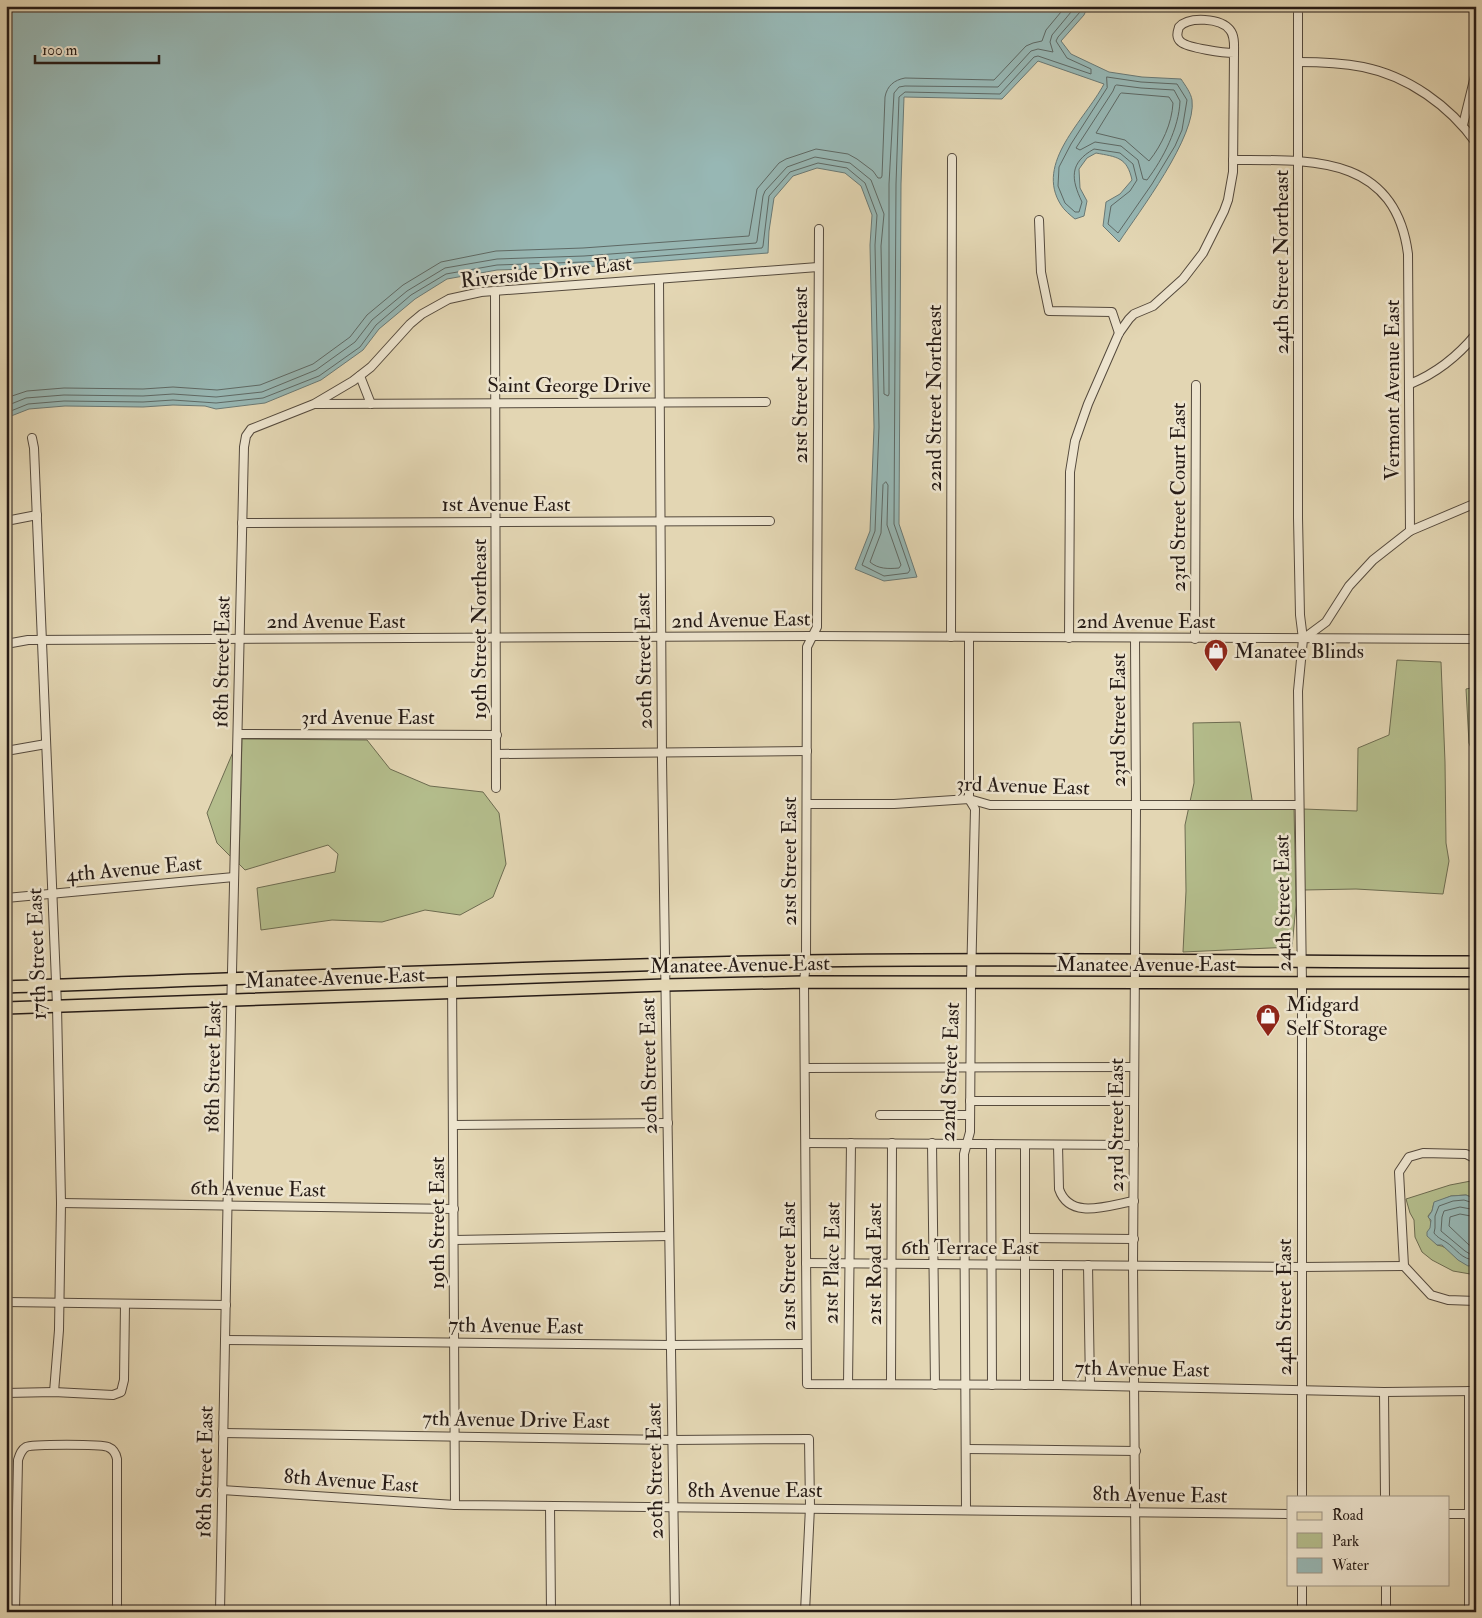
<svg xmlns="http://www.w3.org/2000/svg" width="1482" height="1618" viewBox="0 0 1482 1618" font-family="'IM FELL Double Pica',serif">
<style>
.green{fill:#b4bd8c;stroke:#6d6c51}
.water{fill:#97b7b4;stroke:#6a7975}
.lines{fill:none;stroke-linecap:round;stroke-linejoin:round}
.shore{stroke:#5e6965;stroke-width:1}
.street-casing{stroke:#554a3d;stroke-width:10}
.primary-casing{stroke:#261b16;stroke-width:14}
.street{stroke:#ede4ce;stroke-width:8}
.primary{stroke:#e3d6b3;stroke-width:11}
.labels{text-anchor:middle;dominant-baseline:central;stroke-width:5;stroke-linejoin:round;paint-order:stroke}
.street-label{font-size:21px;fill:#261b16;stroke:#ede4ce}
.poi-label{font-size:21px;fill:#261b16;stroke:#ede4ce;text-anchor:start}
</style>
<rect width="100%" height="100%" fill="#e3d6b3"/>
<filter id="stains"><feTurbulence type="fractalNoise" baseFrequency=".004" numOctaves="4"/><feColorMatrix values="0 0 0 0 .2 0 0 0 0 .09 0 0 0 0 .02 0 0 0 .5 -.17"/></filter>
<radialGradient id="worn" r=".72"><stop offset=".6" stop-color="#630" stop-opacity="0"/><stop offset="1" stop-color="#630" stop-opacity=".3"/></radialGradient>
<!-- green -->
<g class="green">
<polygon points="1397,660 1441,662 1445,762 1446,843 1449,861 1443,894 1356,889 1304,890 1303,809 1357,811 1358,748 1389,735"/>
<polygon points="1476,687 1476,761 1469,743 1466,689"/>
<polygon points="1240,722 1253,806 1294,808 1296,905 1292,947 1183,952 1186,891 1185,825 1194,783 1193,723"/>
<polygon points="242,739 367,740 390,769 430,786 483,792 499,813 506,864 493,897 460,915 425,910 382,922 332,920 261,930 257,888 335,872 338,854 328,845 245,870 239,864"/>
<polygon points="233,752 231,857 217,843 207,813"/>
<path d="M1476,1180v19l-10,-4 -15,1 -17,7 -2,8 -4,5c6,9 2,20 9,29 15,1 19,21 38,20l1,-2v12l-23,-4 -21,-11 -10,-8 -7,-15 -1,-17 -4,-7 -4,-14 44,-14z"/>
</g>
<!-- water -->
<g class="water">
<path d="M6,6h1082l-4,9 -23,26 10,13 38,18 33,5 39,2c4,6 10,14 11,21 5,36 -53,112 -73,142l-16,-16 3,-24 14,-8 12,-14c-5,-23 -15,-23 -36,-27l-9,5 -8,11 1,19 7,13 -3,15 -9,3c-5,-4 -11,-9 -14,-14 -27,-42 24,-85 43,-121l-66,-23 -36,38 -98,-2 -3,87 -2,340 18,53 -33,4 -29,-12 15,-38 4,-104 -4,-182 2,-30 -11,-29 -16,-13 -28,-5 -24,8 -19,22 -5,33 -1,22 -184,14 -87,3 -50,9 -32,20 -36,30 -16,21 -42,30 -56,23 -49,6 -11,-3 -32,-1 -30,2 -78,-1 -36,3 -23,9z"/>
<polygon points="1466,1195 1476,1199 1475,1265 1468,1266 1458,1260 1442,1245 1437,1245 1427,1236 1427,1232 1430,1228 1431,1220 1428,1217 1432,1211 1434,1202 1451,1196"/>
</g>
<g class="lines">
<!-- shore -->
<g class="shore">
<path d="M1107,77l34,5 36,2 10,16 -5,30 -7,16 -23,38 -34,49 -10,-9 3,-18 19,-15 7,-11 -4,-16 -13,-11 -26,-4c-25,14 -23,30 -12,53l-3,10h-4l-10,-9 -7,-17 1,-19 12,-23 36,-56z"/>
<path d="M1117,85l24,3 33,2 6,11c-1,27 -17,58 -33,79l-4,-1 -5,-19 -17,-14 -26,-4 -15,8 -4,-2 37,-57 2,-5z"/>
<path d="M1122,93l47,4 4,6c-1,20 -11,42 -24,58l-24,-21 -29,-7 24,-39z"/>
<path d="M6,398l21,-7 37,-3 79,1 30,-2 44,3 43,-5 53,-21 37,-27 17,-22 36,-30 38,-23 55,-11 87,-3 166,-12 8,-47 22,-26 7,-4 30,-10 32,5 9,5 16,12 5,7h3l1,-2 3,-79c2,-11 9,-17 20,-19l89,2 32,-34 7,-3 9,-2 4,-11 20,-24"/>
<polyline points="6,406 26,398 64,395 143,396 173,394 216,397 262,392 316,370 355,342 372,320 407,291 445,268 497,259 584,256 756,243 757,241 763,196 765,191 787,167 815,157 850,163 871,180 884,214 881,246 884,394 888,396 889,394 889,184 894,93 899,87 905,86 998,87 1031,51 1038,49 1053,52 1050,42 1052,35 1076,6"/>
<polyline points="6,413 28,404 64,401 143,402 173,400 216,403 263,398 319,376 360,347 376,325 411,295 446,274 497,265 584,262 762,248 763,246 769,196 790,172 818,163 847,168 865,183 877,215 875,245 879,427 875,531 862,565 884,576 908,573 910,570 894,524 896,184 899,97 905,92 1000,94 1034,57 1038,56 1091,74 1091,69 1067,58 1056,41 1058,37 1080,12 1082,6"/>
<path d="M886,482l2,3 -1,40 14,40 -2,3c-11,1 -21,1 -29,-6l11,-29 2,-48z"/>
<path d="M1476,1204l-12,-4 -11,1 -14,5 -4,10v12l-1,5c4,5 7,6 12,9 11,7 15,18 30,18"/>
<polyline points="1476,1210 1460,1207 1444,1211 1442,1217 1441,1231 1465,1251 1470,1254 1476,1254"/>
<polyline points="1476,1217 1460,1214 1450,1217 1449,1226 1469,1245 1476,1247"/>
</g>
<defs>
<g id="street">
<polyline points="1298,6 1298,518 1300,615 1303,639 1298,691 1302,984 1302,1497"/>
<path d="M1298,62c22,0 44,1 65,5 45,9 87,39 113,76"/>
<polyline points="1463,125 1476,72"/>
<path d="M1233,160c79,0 162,-5 175,94l2,277 -37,29 -24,26 -23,36 -23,17"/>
<polyline points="1039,220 1041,272 1049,311 1112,312 1119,333"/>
<polyline points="819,229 817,627 807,647 806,961 804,982 807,1384 1058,1385 1384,1392 1476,1391"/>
<polyline points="659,279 662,760 675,1612"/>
<polyline points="495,291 496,788"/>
<polyline points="360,376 371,404"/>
<path d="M1410,384c27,-11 48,-28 66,-50"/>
<polyline points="316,404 766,402"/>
<polyline points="32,438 34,448 57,1006 61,1203 59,1330 54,1392"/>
<polyline points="6,521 37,515"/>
<polyline points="242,523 770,521"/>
<polyline points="1410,531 1476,503"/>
<polyline points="951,637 952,158"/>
<path d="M1069,638l1,-166 5,-31 13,-37 31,-71 10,-14 5,-5 19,-8 30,-27 20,-26 21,-42 4,-11 5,-28 1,-119c0,-7 1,-17 -4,-23 -9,-12 -41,-14 -51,-3 -2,6 -3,11 2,15 7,6 43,11 53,11"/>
<polyline points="1135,639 1136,806 1133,1266 1136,1612"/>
<polyline points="1195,639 1196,385"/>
<polyline points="6,644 28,640 812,636 1476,639"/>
<polyline points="238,734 497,735"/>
<polyline points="6,751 46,744"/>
<polyline points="496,754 807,751"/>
<polyline points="807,804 894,804 969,799 990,805 1299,805"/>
<polyline points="6,898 234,877"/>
<polyline points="452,972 455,1505"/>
<polyline points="805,1068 1134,1067"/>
<polyline points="970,1101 1134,1101"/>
<polyline points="880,1115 970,1115"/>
<polyline points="454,1125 668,1123"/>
<polyline points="806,1143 1134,1145"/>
<polyline points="932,1143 935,1385"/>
<polyline points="991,1144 992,1385"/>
<path d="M1058,1145l1,44c11,32 50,16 75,12"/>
<polyline points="1476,1159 1466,1154 1423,1153 1409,1157 1399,1172 1404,1266 1431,1295 1448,1300 1476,1301"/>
<polyline points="61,1203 454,1209"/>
<polyline points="1026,1238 1134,1239"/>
<polyline points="454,1240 669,1236"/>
<polyline points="806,1263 1302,1267 1404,1266"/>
<polyline points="1058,1265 1058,1385"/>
<polyline points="1088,1265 1090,1385"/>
<polyline points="6,1302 226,1305"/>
<polyline points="225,1340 671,1345 806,1344"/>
<polyline points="848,1384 851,1143"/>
<polyline points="891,1384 892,1143"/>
<polyline points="1025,1385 1025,1145"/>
<polyline points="1384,1392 1385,1497"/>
<polyline points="6,1393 54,1392 113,1395 121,1392 124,1380 125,1304"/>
<polyline points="223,1433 672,1440 809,1439 810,1507 805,1612"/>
<polyline points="966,1449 1136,1451"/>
<polyline points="222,1490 455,1505 1288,1514"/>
<polyline points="550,1506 551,1612"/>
<polyline points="966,1509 964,1154 970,1132 971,982 975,809 969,799 969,638"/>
<polyline points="1448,1514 1469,1514"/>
<polyline points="1302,1584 1302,1612"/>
<polyline points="1386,1584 1386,1612"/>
<path d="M15,1612l3,-152c2,-6 3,-10 8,-13 6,-3 75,-3 82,0 5,2 8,7 9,12v153"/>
<polyline points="220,1612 231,1016 244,447 246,436 251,429 314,404 353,381 371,367 410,324 422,314 449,299 481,292 818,267"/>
<polyline points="1469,1612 1469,1391"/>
</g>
<g id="primary">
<path d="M6,987c266,-9 532,-21 798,-26 224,-4 448,1 672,1"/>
<polyline points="6,1008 665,985 804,982 1476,983"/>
</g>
</defs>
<!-- street casing -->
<use href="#street" class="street-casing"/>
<!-- primary casing -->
<use href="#primary" class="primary-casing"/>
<!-- street -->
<use href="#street" class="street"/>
<!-- primary -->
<use href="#primary" class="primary"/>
</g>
<!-- icons -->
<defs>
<symbol id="shop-pin" viewBox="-11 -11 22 30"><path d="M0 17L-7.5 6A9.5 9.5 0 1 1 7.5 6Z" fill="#8f2418" stroke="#ede4ce"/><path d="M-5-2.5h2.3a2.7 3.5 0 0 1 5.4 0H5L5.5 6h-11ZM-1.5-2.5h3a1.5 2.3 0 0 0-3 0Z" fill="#fff"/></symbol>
</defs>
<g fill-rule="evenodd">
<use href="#shop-pin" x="1202" y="637" width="28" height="38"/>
<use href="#shop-pin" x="1254" y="1002" width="28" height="38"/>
</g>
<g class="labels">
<!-- street labels -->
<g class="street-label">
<text transform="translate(1281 262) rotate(-90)">24th Street Northeast</text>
<text transform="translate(546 272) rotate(-6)">Riverside Drive East</text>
<text transform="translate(800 375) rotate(-90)">21st Street Northeast</text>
<text x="569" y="385">Saint George Drive</text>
<text transform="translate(1392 390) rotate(-90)">Vermont Avenue East</text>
<text transform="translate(934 398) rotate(-90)">22nd Street Northeast</text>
<text transform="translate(1178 497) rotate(-90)">23rd Street Court East</text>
<text x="506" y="504">1st Avenue East</text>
<text transform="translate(741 620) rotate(-1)">2nd Avenue East</text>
<text x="336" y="621">2nd Avenue East</text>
<text x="1146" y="621">2nd Avenue East</text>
<text transform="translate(479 629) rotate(-90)">19th Street Northeast</text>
<text transform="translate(644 661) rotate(-91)">20th Street East</text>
<text transform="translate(222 662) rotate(-89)">18th Street East</text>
<text x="368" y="717">3rd Avenue East</text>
<text transform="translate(1118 720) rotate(-90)">23rd Street East</text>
<text transform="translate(1023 786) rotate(2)">3rd Avenue East</text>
<text transform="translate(789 861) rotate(-90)">21st Street East</text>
<text transform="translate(134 869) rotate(-5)">4th Avenue East</text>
<text transform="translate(1283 903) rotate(-91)">24th Street East</text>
<text transform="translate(37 954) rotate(-92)">17th Street East</text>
<text x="1146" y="964">Manatee Avenue East</text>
<text transform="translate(740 965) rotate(-1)">Manatee Avenue East</text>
<text transform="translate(335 978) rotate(-2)">Manatee Avenue East</text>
<text transform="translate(649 1066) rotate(-91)">20th Street East</text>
<text transform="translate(213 1067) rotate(-89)">18th Street East</text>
<text transform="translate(950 1072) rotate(-88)">22nd Street East</text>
<text transform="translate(1116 1125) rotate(-90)">23rd Street East</text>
<text transform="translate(258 1189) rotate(1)">6th Avenue East</text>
<text transform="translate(437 1223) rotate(-90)">19th Street East</text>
<text x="970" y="1247">6th Terrace East</text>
<text transform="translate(832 1263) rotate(-89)">21st Place East</text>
<text transform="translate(874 1264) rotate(-90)">21st Road East</text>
<text transform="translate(788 1266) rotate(-90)">21st Street East</text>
<text transform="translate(1284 1307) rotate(-90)">24th Street East</text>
<text transform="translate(516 1326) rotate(1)">7th Avenue East</text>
<text transform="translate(1142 1369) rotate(1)">7th Avenue East</text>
<text transform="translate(516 1420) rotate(1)">7th Avenue Drive East</text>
<text transform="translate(655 1471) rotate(-91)">20th Street East</text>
<text transform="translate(205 1472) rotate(-89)">18th Street East</text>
<text transform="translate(351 1481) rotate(4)">8th Avenue East</text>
<text x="755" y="1490">8th Avenue East</text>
<text transform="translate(1160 1495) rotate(1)">8th Avenue East</text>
</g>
<!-- poi labels -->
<g class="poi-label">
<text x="1234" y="651">Manatee Blinds</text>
<text x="1286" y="1004">Midgard<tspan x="1286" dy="24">Self Storage</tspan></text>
</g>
</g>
<!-- margin -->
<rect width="1482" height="1618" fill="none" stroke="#e3d6b3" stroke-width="25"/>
<rect x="8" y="8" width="1467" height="1603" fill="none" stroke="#261b16" stroke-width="2.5"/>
<rect x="12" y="12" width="1457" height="1593" fill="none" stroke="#261b16"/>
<!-- legend -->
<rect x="1287" y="1496" width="162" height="90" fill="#ede4ce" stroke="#9d9484"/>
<rect x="1297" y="1512" width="25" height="8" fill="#e3d6b3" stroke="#9d9484"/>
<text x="1332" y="1520" font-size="15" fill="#261b16">Road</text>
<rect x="1297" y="1533" width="25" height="15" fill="#b4bd8c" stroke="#9d9484"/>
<text x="1332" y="1546" font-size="15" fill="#261b16">Park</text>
<rect x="1297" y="1558" width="25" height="15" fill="#97b7b4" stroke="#9d9484"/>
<text x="1332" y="1570" font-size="15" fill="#261b16">Water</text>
<!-- scale -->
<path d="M35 55v8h124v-8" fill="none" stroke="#261b16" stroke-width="2.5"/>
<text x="42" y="55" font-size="15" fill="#261b16" stroke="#ede4ce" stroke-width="4" paint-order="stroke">100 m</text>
<rect width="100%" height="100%" filter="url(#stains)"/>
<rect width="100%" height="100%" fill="url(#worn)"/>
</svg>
